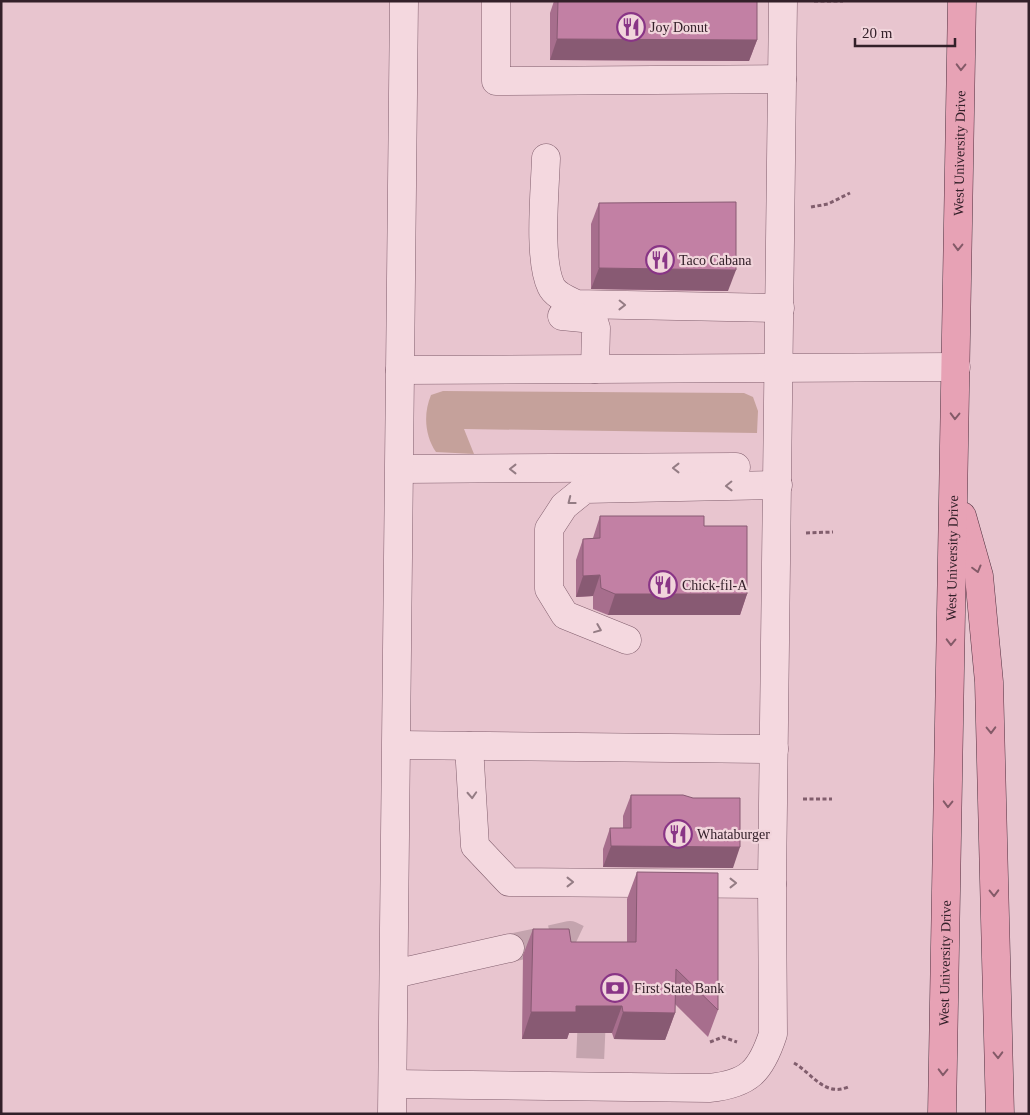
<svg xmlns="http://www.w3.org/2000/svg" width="1030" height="1115" viewBox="0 0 1030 1115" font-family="'Times New Roman',serif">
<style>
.green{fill:#c5a19b}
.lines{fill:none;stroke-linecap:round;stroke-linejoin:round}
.minor-tunnel{stroke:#c4a4ae;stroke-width:28;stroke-dasharray:28 14;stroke-linecap:butt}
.minor-casing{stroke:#815e6d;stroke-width:29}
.major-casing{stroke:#503140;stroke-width:29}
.path{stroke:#815e6d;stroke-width:3;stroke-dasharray:4 2.5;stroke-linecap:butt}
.minor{stroke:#f4d8df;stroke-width:28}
.major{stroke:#e7a2b5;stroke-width:28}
.wall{fill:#a76e8d}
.shaded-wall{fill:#885a73}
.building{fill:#c280a4;stroke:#885a73}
.oneway{stroke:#845a68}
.oneway2{stroke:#947c84}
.labels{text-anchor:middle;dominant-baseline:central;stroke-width:4.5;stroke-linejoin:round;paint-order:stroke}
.poi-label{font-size:14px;fill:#332029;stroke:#f1d4db;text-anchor:start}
.street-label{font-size:14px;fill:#332029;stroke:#f1d4db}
</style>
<rect width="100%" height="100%" fill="#e8c5cf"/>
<!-- green -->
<path class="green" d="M443,391l301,2 9,4 5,14 -1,22 -293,-4 10,25 -38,-2c-11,-16 -13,-38 -5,-57z"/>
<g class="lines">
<!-- minor-tunnel -->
<polyline class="minor-tunnel" points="510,948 570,935 585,942 594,969 589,1086"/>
<defs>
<g id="minor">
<polyline points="496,1 496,81 782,79"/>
<path d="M546,158c-1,32 -8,101 5,128 4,9 17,14 25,18l204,4"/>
<polyline points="562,316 593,319 596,328 595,369"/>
<polyline points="400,370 956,367"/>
<polyline points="400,469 736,467"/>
<polyline points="627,640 565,615 549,589 549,529 564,506 585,489 778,485"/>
<polyline points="397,745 774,749"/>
<polyline points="469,746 475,846 509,882 772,884"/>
<polyline points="394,974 510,948"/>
<path d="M393,1084l316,4c40,-4 52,-17 64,-54l-1,-150 11,-883"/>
<polyline points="392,1114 404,1"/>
</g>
<g id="major">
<polyline points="962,516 979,576 989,682 1000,1114"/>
<path id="s1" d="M942,1114l20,-1113"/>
</g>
</defs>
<!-- minor casing -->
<use href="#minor" class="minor-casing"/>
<!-- major casing -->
<use href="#major" class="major-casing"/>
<!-- path -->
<g class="path">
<polyline points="814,1 843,1"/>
<polyline points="811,207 828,204 850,193"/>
<polyline points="806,533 833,532"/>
<polyline points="803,799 832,799"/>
<polyline points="710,1042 723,1037 737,1042"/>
<path d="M794,1063c18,10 30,34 54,24"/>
</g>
<!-- minor -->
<use href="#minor" class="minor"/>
<!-- major -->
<use href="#major" class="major"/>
</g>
<!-- wall -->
<g class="wall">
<polygon points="554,1 558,1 757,40 749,61 550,60 550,13"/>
<polygon points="599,203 728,291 591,289 591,224"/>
<polygon points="600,516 704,526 747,594 740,615 608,615 593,609 593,596 576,597 576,560 583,539 593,538"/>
<polygon points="631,795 733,868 603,867 603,849 610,828 623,828 623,816"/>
<polygon points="637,872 718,1010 708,1037 675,1004 675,1013 665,1040 614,1039 612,1033 569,1033 567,1039 522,1039 523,955 533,929 571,942 627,942 627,899"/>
</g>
<!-- shaded-wall -->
<g class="shaded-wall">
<polygon points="557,39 757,40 749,61 550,60"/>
<polygon points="599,268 736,270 728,291 591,289"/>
<polygon points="600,575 593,596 576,597 583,576"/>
<polygon points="615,594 747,594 740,615 608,615"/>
<polygon points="611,846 740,847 733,868 603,867"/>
<polygon points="576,1006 622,1006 612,1033 569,1033 567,1039 522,1039 531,1012"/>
<polygon points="623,1012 675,1013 665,1040 614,1039"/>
</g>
<!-- building -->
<g class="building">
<polygon points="558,1 757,1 757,40 557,39"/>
<polygon points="736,202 736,270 599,268 599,203"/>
<polygon points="600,516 704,516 704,526 747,526 747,594 615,594 601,588 600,575 583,576 583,539 600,538"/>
<polygon points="631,795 683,795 693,798 740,798 740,847 611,846 610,828 631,828"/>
<polygon points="637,872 718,873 718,1010 676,969 675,1013 623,1012 622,1006 576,1006 576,1012 531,1012 533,929 569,929 571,942 636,942"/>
</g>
<!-- one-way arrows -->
<defs><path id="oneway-chevron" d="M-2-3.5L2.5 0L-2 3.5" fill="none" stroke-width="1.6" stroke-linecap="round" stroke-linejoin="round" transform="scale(1.25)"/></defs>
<g class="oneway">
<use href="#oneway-chevron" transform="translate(961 67) rotate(91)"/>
<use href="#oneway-chevron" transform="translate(958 247) rotate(91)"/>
<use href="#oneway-chevron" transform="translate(955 416) rotate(91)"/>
<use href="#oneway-chevron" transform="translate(977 569) rotate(75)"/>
<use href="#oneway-chevron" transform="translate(951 642) rotate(91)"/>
<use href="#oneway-chevron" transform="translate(991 730) rotate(89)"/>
<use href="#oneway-chevron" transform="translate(948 804) rotate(91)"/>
<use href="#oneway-chevron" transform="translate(994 893) rotate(89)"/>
<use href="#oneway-chevron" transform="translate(998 1055) rotate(89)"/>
<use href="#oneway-chevron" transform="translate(943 1072) rotate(91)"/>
</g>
<g class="oneway2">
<use href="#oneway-chevron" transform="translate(622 305) rotate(1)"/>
<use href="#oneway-chevron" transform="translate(676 468) rotate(180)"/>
<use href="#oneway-chevron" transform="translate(513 469) rotate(180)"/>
<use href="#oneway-chevron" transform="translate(729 486) rotate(179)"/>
<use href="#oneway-chevron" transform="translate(571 501) rotate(142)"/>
<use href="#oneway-chevron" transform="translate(598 629) rotate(22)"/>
<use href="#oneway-chevron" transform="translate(472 795) rotate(87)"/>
<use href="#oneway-chevron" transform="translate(570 882)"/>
<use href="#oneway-chevron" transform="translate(733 883)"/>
</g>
<!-- icons -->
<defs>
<symbol id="restaurant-ring" viewBox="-11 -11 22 22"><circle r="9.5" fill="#f1d4db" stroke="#893586" stroke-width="1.5"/><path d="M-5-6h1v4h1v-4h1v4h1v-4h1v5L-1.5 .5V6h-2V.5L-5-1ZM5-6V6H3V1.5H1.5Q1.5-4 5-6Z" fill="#893586"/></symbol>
<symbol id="bank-ring" viewBox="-11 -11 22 22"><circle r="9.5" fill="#f1d4db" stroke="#893586" stroke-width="1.5"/><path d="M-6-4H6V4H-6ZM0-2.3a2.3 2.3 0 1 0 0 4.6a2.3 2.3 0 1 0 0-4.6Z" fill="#893586"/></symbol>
</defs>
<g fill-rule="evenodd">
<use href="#restaurant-ring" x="615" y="11" width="32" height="32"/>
<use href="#restaurant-ring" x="644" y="244" width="32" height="32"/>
<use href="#restaurant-ring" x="647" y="569" width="32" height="32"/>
<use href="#restaurant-ring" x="662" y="818" width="32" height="32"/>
<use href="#bank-ring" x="599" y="972" width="32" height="32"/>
</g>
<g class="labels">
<!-- poi labels -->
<g class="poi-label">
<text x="650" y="27">Joy Donut</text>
<text x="679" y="260">Taco Cabana</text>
<text x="682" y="585">Chick-fil-A</text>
<text x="697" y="834">Whataburger</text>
<text x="634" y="988">First State Bank</text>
</g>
<!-- street labels -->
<g class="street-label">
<text stroke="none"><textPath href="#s1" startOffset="961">West University Drive</textPath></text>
<text stroke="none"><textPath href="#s1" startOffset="556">West University Drive</textPath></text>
<text stroke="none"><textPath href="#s1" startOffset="151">West University Drive</textPath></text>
</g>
</g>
<!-- border -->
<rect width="1030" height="1115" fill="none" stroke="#332029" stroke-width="5"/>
<!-- scale -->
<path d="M855 38v8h100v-8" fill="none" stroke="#332029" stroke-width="2.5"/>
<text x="862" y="38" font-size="15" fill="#332029" stroke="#f1d4db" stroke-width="4" paint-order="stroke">20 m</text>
</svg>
